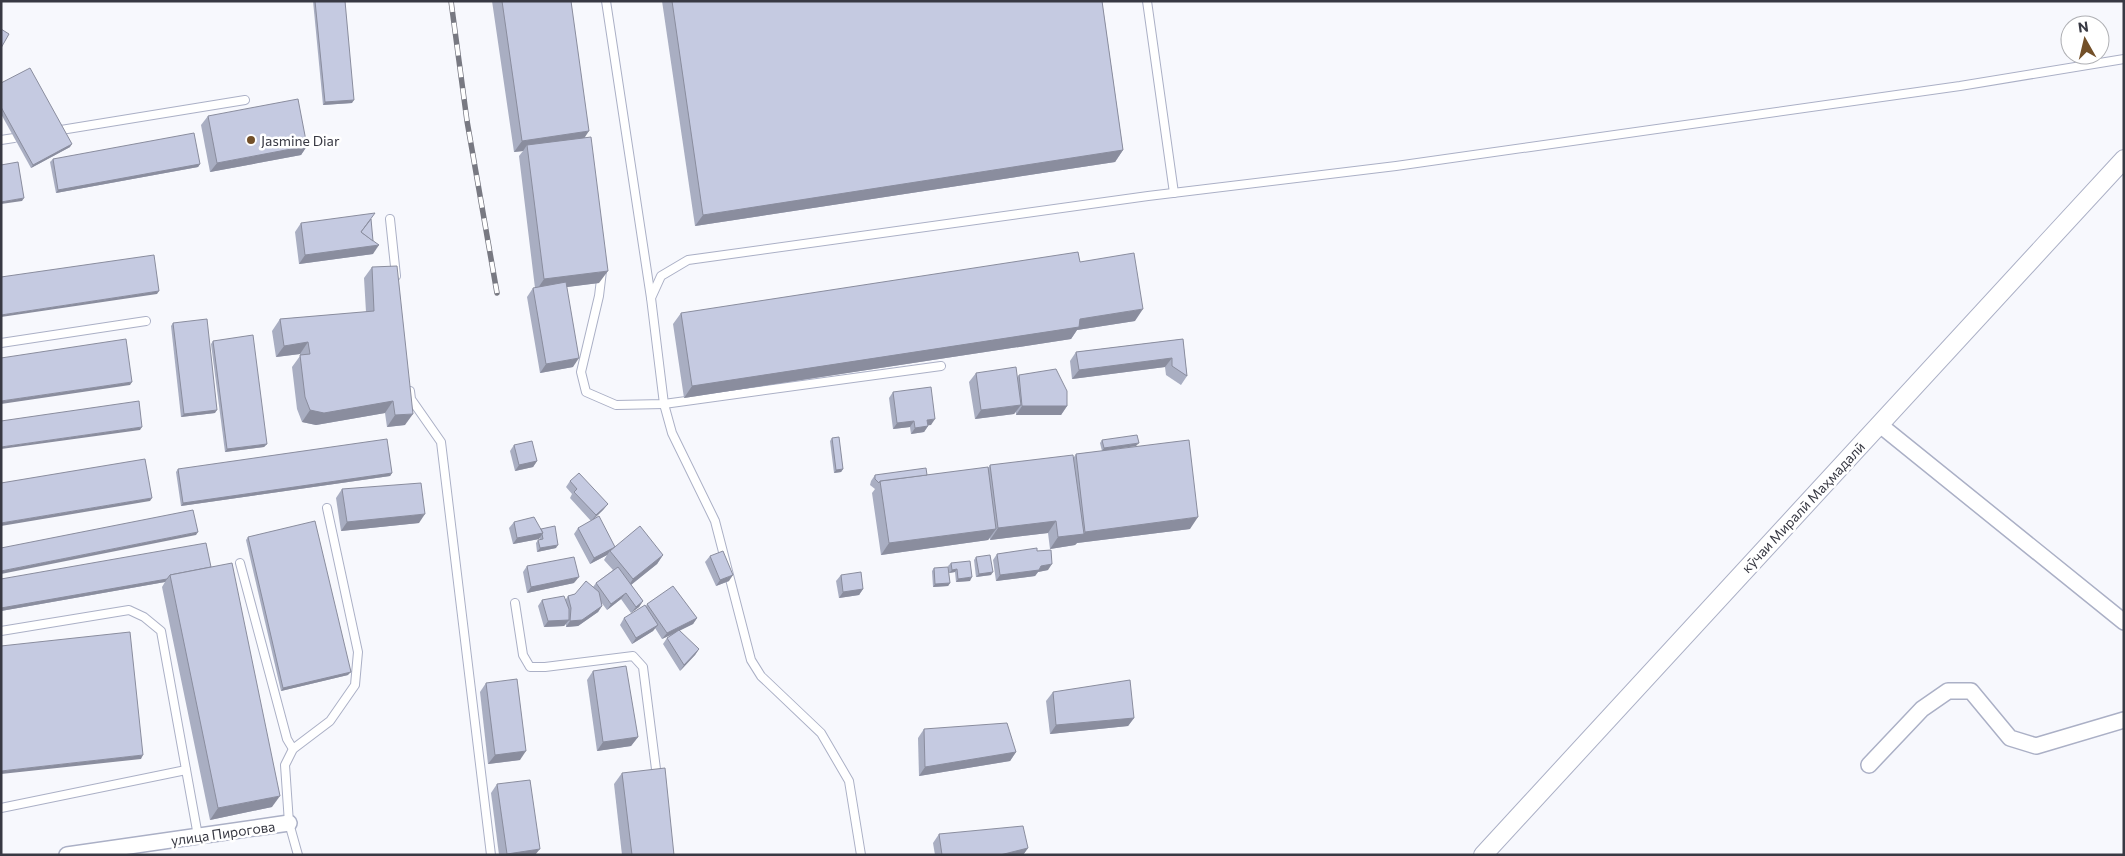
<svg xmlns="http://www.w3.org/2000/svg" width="2125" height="856" viewBox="0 0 2125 856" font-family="Commissioner,sans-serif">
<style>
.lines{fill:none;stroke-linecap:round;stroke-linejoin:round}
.service-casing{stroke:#abb0c6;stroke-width:10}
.minor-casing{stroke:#abb0c6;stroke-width:18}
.tertiary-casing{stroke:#abb0c6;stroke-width:20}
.service{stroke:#fff;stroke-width:8}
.minor{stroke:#fff;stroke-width:15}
.tertiary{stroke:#fff;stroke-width:18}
.rail-casing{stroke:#787982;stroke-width:5.5}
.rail{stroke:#fff;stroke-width:4;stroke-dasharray:11;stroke-linecap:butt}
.wall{fill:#a9aec2}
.shaded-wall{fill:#8a8d9e}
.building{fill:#c5cae1;stroke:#8a8d9e}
.poi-dot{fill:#735029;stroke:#fff;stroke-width:2}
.labels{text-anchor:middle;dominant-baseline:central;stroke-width:5;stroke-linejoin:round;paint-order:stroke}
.poi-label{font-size:14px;fill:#383943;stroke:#fff;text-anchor:start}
.street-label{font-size:14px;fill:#383943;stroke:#fff}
</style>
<rect width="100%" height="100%" fill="#f7f8fd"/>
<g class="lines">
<defs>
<g id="service">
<polyline points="606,1 651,298"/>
<polyline points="1147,1 1174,193"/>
<polyline points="61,130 245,100"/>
<polyline points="1,140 14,138"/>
<polyline points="390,219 396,276"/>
<polyline points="602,271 599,296 581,372 586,392 616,405 664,404 941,366"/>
<polyline points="1,343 146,321"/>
<polyline points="410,391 411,399 441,442 491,855"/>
<polyline points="240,563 287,739 293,749"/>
<polyline points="515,603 523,655 530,667 545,667 633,656 643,667 657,777"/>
<polyline points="1,631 129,610 144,617 161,631 198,836"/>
<polyline points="1,808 186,770"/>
<polyline points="298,855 289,823 285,765 293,749 330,721 355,685 358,652 327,508"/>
<polyline points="861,855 849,781 821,733 761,676 751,660 715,521 672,433 664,404 651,298 661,276 688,260 1148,196 1396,166 1960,86 2124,59"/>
</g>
<g id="minor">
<polyline points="1880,425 2124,622"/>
<polyline points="1869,765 1922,709 1948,691 1971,691 2010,738 2036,746 2124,720"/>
<polyline points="67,855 289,823"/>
</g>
<polyline id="tertiary" points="1483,855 2124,159"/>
</defs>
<!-- service casing -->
<use href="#service" class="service-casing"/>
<!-- minor casing -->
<use href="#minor" class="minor-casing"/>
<!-- tertiary casing -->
<use href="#tertiary" class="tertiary-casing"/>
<!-- service -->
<use href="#service" class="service"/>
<!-- minor -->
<use href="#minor" class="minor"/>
<!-- tertiary -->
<use href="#tertiary" class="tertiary"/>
<defs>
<polyline id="rail" points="451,1 467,121 497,293"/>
</defs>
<!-- rail casing -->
<use href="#rail" class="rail-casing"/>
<!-- rail -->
<use href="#rail" class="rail"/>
</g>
<!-- wall -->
<g class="wall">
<polygon points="313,1 345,1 352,103 323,105"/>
<polygon points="492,1 571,1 599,283 566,287 573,367 540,373 527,297 533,288 535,288 519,156 523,151 514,152"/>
<polygon points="662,1 1102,1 1123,150 1115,162 695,226"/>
<polygon points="1,83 70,147 31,168 1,114"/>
<polygon points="208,116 307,146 301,155 210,172 201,125"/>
<polygon points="53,159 200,164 198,167 56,193 50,162"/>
<polygon points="370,219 373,254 299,264 295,232 301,223"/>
<polygon points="1080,262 1135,321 1077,330 1071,339 684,398 673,324 681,313"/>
<polygon points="372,267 405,425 387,427 385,413 316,425 302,422 297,409 292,367 300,356 300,354 276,357 272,331 280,319 366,312 364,278"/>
<polygon points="173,323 215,413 181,417 171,326"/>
<polygon points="1183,339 1187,376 1181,385 1166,375 1165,367 1072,379 1070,361 1076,352"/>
<polygon points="213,341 267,444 264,447 225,452 211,344"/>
<polygon points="976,373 1017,378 1019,375 1067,406 1061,415 1016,415 1016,412 1014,414 975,419 969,382"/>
<polygon points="893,392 931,425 928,425 928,426 924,432 911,434 910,427 893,429 889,398"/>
<polygon points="832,438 843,469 841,472 834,473 830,441"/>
<polygon points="1102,440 1136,446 1107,450 1190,529 1077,543 1075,545 1050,549 1048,533 990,540 990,538 988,540 881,555 872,493 875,489 870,485 871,481 875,475 927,475 988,468 990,465 1074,457 1076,454 1102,451 1100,443"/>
<polygon points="514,445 537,461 533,467 515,471 510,451"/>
<polygon points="178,469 392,473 390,476 181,506 176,472"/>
<polygon points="570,481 608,504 603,510 594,519 615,547 663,555 657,564 631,585 643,601 639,607 631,613 621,599 607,610 601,602 602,606 598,612 578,626 566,627 566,624 564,626 544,627 538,606 542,600 566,599 568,596 575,594 593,587 596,583 613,570 604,560 607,555 590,564 574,534 578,528 591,521 570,498 572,494 566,487"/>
<polygon points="342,489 419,523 341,531 336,498"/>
<polygon points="514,522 541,529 556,548 537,552 536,543 538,540 540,540 540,537 539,539 513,544 509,528"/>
<polygon points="248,537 348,675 281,691 246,540"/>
<polygon points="1037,551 1048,570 1038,572 1035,576 996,581 993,560 997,554"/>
<polygon points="710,556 729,581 716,586 705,562"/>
<polygon points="976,557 991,575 976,577 974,560"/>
<polygon points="951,563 970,581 956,582 955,572 949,573 948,566"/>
<polygon points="527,566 574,583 527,593 523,572"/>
<polygon points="211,567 272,807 210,820 162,587 165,582 1,611 1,579"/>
<polygon points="934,568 950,583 948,586 933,587 932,571"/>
<polygon points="841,575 863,589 859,595 839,598 836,581"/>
<polygon points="647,604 697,618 693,624 679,631 699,649 695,655 680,671 663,644 667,638 671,635 662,639 655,628 653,631 632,644 620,625 624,618 646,606"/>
<polygon points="593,671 638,737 631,746 597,751 587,680"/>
<polygon points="486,683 520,760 488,764 480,692"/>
<polygon points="1053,692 1134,718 1128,726 1050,734 1046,701"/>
<polygon points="924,729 1016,752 1010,761 919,776 918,738"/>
<polygon points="622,773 674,855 622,855 614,784"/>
<polygon points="497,784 535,855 499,855 491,793"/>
<polygon points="939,834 1028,848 1023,855 935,855 933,843"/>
</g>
<!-- shaded-wall -->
<g class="shaded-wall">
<polygon points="354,100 352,103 323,105 325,102"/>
<polygon points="589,131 581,143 527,145 523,151 514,152 522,141"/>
<polygon points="72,144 70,147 31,168 33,165"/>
<polygon points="307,146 301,155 210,172 217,163"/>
<polygon points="1123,150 1115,162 695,226 703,215"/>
<polygon points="200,164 198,167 56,193 58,190"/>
<polygon points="24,198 22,201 1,204 1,202"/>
<polygon points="379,245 373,254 299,264 305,255"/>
<polygon points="608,271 599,283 536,291 544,279"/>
<polygon points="159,291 157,294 1,317 1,315"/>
<polygon points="1143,309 1135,321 1077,330 1071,339 684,398 692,386 1080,319"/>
<polygon points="308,342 300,354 276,357 284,346"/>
<polygon points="579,358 573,367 540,373 546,364"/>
<polygon points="1172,358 1165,367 1072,379 1079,370"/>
<polygon points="132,382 130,385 1,404 1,401"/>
<polygon points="393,401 385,413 316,425 302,422 310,410"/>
<polygon points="1021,405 1014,414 975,419 981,410"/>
<polygon points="1022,406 1067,406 1061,415 1016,415"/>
<polygon points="217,410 215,413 181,417 184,414"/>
<polygon points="413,414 405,425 387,427 395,415"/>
<polygon points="935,419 931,425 923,426 927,420"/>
<polygon points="914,421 910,427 893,429 897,423"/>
<polygon points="928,426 924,432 911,434 915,428"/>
<polygon points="142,427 140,430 1,449 1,447"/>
<polygon points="1139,443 1136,446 1102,451 1104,448"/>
<polygon points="267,444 264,447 225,452 227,449"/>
<polygon points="537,461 533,467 515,471 519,465"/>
<polygon points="843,469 841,472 834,473 836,470"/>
<polygon points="392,473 390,476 181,506 183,503"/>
<polygon points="152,498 150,501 1,526 1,523"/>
<polygon points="608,504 603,510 591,521 596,515"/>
<polygon points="425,514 419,523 341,531 347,522"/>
<polygon points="1198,517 1190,529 1077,543 1075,545 1050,549 1058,537 1083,534 1085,532"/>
<polygon points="1056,521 1048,533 990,540 998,528"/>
<polygon points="996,529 988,540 881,555 889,543"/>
<polygon points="198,532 196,535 1,574 1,571"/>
<polygon points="543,533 539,539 513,544 517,538"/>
<polygon points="558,545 556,548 537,552 540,548"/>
<polygon points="615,547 610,551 607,555 590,564 594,558"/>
<polygon points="663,555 657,564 627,588 633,579"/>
<polygon points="1052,564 1048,570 1038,572 1035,576 996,581 1000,575 1041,566"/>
<polygon points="957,569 955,572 949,573 952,570"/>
<polygon points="993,572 991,575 976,577 979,574"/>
<polygon points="733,575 729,581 716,586 720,580"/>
<polygon points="579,577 574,583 527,593 531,587"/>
<polygon points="972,577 970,581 956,582 958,579"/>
<polygon points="167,579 165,582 1,611 1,608"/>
<polygon points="950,583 948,586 933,587 935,584"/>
<polygon points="863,589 859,595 839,598 843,592"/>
<polygon points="626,593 621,599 607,610 611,604"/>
<polygon points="643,601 639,607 631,613 636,607"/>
<polygon points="602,606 598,612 578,626 566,627 570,621"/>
<polygon points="697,618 693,624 662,639 667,633"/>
<polygon points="569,620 564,626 544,627 548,621"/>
<polygon points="658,625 653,631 632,644 636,638"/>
<polygon points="699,649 695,655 680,671 684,665"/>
<polygon points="351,672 348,675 281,691 283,688"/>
<polygon points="1134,718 1128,726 1050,734 1056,725"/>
<polygon points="638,737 631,746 597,751 603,742"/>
<polygon points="526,751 520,760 488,764 495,755"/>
<polygon points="1016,752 1010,761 919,776 925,767"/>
<polygon points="143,755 141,759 1,774 1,771"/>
<polygon points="280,796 272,807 210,820 218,808"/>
<polygon points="1028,848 1023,855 1000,855"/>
<polygon points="540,849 535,855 507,855 507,854"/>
</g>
<!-- building -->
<g class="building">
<polygon points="315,1 345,1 354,100 325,102"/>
<polygon points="502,1 571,1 589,131 522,141"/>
<polygon points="672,1 1102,1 1123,150 703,215"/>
<polygon points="1,29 9,34 1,48"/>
<polygon points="30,68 72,144 33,165 1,107 1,83"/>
<polygon points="298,99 307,146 217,163 208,116"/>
<polygon points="194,133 200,164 58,190 53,159"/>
<polygon points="591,137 608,271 544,279 527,145"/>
<polygon points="18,162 24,198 1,202 1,165"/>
<polygon points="375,213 361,232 379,245 305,255 301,223"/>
<polygon points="371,219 373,241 361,232"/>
<polygon points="1078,252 1080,262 1134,253 1143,309 1080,319 1079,327 692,386 681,313"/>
<polygon points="154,255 159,291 1,315 1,277"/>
<polygon points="397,266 413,414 395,415 393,401 324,413 310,410 305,397 300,355 310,354 308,342 284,346 280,319 374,311 372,267"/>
<polygon points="566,282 579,358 546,364 533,288"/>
<polygon points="207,319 217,410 184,414 173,323"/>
<polygon points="253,335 267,444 227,449 213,341"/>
<polygon points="126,339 132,382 1,401 1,358"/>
<polygon points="1183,339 1187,376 1172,366 1172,358 1079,370 1076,352"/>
<polygon points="1016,367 1021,405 981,410 976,373"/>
<polygon points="1056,369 1067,391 1067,406 1022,406 1019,375"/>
<polygon points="931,387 935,419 927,420 928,426 915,428 914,421 897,423 893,392"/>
<polygon points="139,401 142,427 1,447 1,421"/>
<polygon points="1137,435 1139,443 1104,448 1102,440"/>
<polygon points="839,437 843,469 836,470 832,438"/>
<polygon points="387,439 392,473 183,503 178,469"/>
<polygon points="1189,440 1198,517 1085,532 1076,454"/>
<polygon points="532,441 537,461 519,465 514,445"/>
<polygon points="1073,455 1084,534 1058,537 1056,521 998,528 990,465"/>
<polygon points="145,459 152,498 1,523 1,483"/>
<polygon points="988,467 996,529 889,543 880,481"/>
<polygon points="926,468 927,475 880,481 879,483 875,479 875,475"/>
<polygon points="579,473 608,504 596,515 574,492 577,489 570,481"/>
<polygon points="421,483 425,514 347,522 342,489"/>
<polygon points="193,510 198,532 1,571 1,548"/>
<polygon points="599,516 615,547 594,558 578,528"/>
<polygon points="534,517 543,533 517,538 514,522"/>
<polygon points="315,521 351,672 283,688 248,537"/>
<polygon points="555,526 558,545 540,548 538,540 543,539 542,534 543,533 541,529"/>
<polygon points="640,526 663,555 633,579 610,551"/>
<polygon points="206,543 211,567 170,575 167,579 1,608 1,579"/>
<polygon points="1037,548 1037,551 1051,550 1052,564 1041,566 1039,570 1000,575 997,554"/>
<polygon points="723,551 733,575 720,580 710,556"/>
<polygon points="990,555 993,572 979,574 976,557"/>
<polygon points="574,557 579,577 531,587 527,566"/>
<polygon points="970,561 972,577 958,579 957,569 952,570 951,563"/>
<polygon points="232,563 280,796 218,808 170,575"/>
<polygon points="618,567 643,601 636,607 626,593 611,604 596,583"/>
<polygon points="948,567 950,583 935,584 934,568"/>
<polygon points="861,572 863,589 843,592 841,575"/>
<polygon points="586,581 599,592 602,606 582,620 570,621 571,608 568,596 575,594"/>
<polygon points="673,586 697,618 667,633 647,604"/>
<polygon points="564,596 569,609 569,620 548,621 542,600"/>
<polygon points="645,605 658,625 636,638 624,618"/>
<polygon points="679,630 699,649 684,665 667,638"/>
<polygon points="130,632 143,755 1,771 1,646"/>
<polygon points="626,666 638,737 603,742 593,671"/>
<polygon points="517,679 526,751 495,755 486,683"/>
<polygon points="1130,680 1134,718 1056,725 1053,692"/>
<polygon points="1007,723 1016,752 925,767 924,729"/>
<polygon points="665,768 674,855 632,855 622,773"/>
<polygon points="530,780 540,849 507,854 497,784"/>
<polygon points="1023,826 1028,848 1000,855 942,855 939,834"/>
</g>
<!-- markers -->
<circle class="poi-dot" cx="251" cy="140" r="5"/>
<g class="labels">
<!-- poi labels -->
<g class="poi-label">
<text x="261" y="140">Jasmine Diar</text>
</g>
<!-- street labels -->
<g class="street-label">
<text transform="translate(1803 507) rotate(-47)">кӯчаи Миралӣ Маҳмадалӣ</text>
<text transform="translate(223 833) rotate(-8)">улица Пирогова</text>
</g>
</g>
<!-- border -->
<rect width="2125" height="856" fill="none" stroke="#383943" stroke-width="5"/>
<!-- north arrow -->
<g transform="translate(2085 40) rotate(352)"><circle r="24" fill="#ffffff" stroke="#afb0b4"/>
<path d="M0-4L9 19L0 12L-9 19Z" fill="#735029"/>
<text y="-8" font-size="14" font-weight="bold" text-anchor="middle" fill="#383943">N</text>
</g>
</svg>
